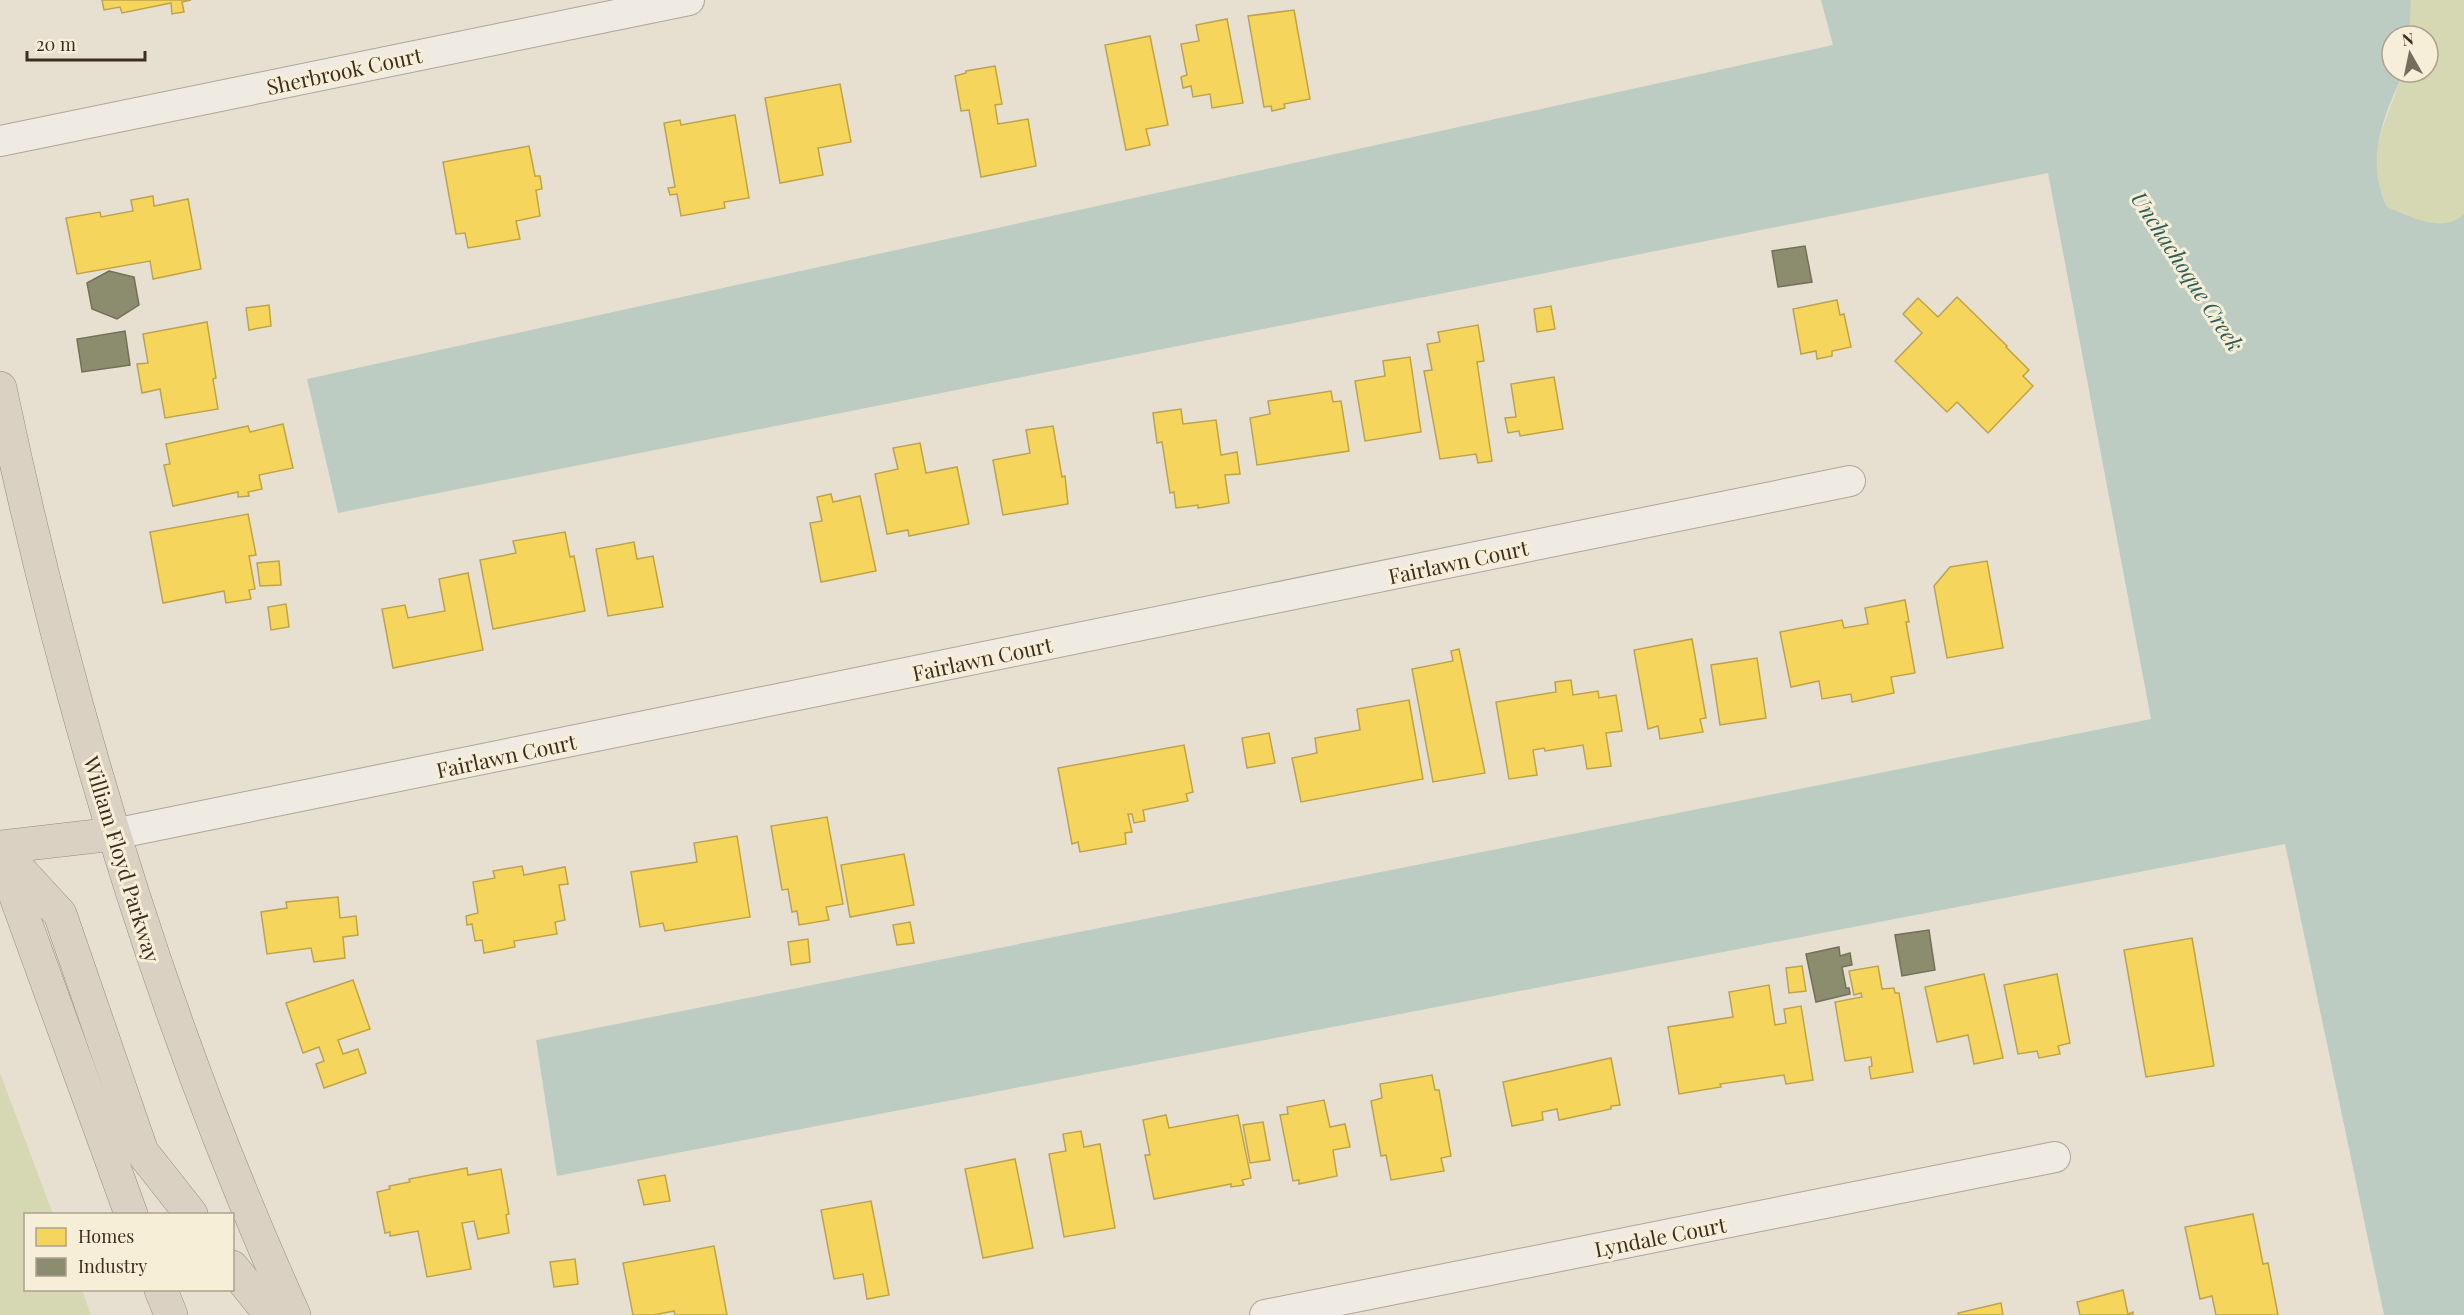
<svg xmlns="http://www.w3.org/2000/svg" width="2464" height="1315" viewBox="0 0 2464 1315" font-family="'Playfair Display',serif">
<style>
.green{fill:#d6d7b3}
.water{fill:#bcccc2}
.homes{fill:#f6d55c;stroke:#bea34a;stroke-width:1.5}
.industry{fill:#8c8c6e;stroke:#747057;stroke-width:1.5}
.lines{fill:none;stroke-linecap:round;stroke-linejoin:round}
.street-casing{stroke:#ada599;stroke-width:32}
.highway-casing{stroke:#928b80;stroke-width:34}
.street{stroke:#efebe3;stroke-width:30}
.highway{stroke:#dad1c2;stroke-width:33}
.labels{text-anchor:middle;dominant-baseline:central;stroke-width:6;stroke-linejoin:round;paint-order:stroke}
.street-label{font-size:21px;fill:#3d2e20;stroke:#f7eed8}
.water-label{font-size:22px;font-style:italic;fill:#2f5d5a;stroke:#f7eed8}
</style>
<rect width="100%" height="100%" fill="#e7e0d1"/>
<!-- green -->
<g class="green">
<path d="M2377,0h87v340l-77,-133c-24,-57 0,-83 16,-135h25v-36h-33z"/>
<polygon points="0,1073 53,1214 26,1214 26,1290 82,1290 91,1315 0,1315"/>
</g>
<!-- water -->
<path class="water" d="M1821,0h590l-2,36h-17v36h12c-21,45 -39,87 -17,135 22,9 56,28 77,7v1101h-80l-99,-471 -1728,332 -21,-136 1615,-321 -103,-546 -1710,340 -31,-134 1526,-334z"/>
<!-- homes -->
<g class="homes">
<polygon points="102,0 191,0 182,2 184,12 172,14 171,3 122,13 120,7 104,10"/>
<polygon points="1294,10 1310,99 1284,104 1285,108 1272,111 1271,106 1264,107 1248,16"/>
<polygon points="1227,19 1243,103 1212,108 1210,94 1193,97 1191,86 1183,88 1181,77 1187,75 1181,44 1199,41 1196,25"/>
<polygon points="1150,36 1168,125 1146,129 1150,145 1126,150 1105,45"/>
<polygon points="995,66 1002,104 995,105 998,124 1028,119 1036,166 981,177 969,110 961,111 955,76 966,73 966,71"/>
<polygon points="840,84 851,142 818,148 823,175 780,183 765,98"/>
<polygon points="735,115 749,198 724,202 725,208 681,216 677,194 670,195 668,188 675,187 664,123 680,120 681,125"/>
<polygon points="529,146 535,176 540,176 542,189 536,190 540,216 516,221 520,239 468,248 465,233 456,234 443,162"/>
<polygon points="153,196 154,206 188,199 201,269 153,279 150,261 77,274 66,218 100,212 101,217 133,211 131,200"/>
<polygon points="1957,297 2007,346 2006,347 2029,370 2023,376 2033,386 1988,433 1957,402 1947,412 1895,361 1922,333 1903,314 1918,298 1938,317"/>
<polygon points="1837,300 1840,315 1844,314 1851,347 1832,351 1832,356 1817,359 1816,351 1801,354 1793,309"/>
<polygon points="269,305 271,326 249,330 246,308"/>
<polygon points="1551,306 1555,329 1537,332 1534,309"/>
<polygon points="207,322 216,378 213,379 218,409 165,418 160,389 142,393 137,364 148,363 143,334"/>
<polygon points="1478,325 1484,361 1477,362 1492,461 1478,463 1476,454 1440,459 1424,371 1432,370 1427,344 1440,342 1438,332"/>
<polygon points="1410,357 1421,432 1365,441 1355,381 1385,376 1383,361"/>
<polygon points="1554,377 1563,429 1520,436 1519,431 1508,433 1505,418 1516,417 1511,384"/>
<polygon points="1331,391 1333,402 1341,401 1349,451 1257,465 1250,418 1270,414 1268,401"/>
<polygon points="1181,409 1183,424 1216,420 1221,455 1237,452 1240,474 1225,475 1229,503 1198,508 1198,505 1176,508 1174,492 1170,493 1162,442 1157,443 1153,413"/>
<polygon points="283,424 293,468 259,475 262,489 248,492 249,496 238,497 238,492 173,506 164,465 170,464 166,444 248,426 250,432"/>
<polygon points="1053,426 1062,477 1065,476 1068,504 1003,515 993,460 1030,453 1026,430"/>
<polygon points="920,443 926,473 957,467 969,524 909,536 908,530 887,534 875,474 898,469 893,448"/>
<polygon points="831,494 833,502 860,496 876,571 821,582 810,523 822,521 817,497"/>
<polygon points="248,514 256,555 249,556 255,589 249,590 251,599 226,603 224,591 163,603 150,532"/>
<polygon points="565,532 570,557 574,556 585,611 493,629 480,560 516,553 513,541"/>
<polygon points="634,542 637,559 653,556 663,607 608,616 596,549"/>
<polygon points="279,561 281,585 260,586 257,563"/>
<polygon points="1987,561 2003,648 1947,658 1934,586 1950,567"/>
<polygon points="468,573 483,650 393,668 382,609 405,605 408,618 445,611 439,579"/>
<polygon points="1905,600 1909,622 1906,622 1915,673 1891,677 1894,693 1852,702 1851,694 1822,699 1819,681 1791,687 1780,632 1842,620 1844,628 1868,624 1865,608"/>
<polygon points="286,604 289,627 271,630 268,607"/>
<polygon points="1692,639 1706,718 1700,719 1703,732 1660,739 1658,726 1648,729 1634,650"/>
<polygon points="1459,649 1485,773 1433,782 1412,669 1453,661 1451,651"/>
<polygon points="1757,658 1766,718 1720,725 1711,665"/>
<polygon points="1571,680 1573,695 1598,691 1599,698 1616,695 1622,731 1606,733 1611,766 1587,769 1583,745 1545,751 1544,748 1533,750 1537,775 1509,779 1496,702 1556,692 1555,682"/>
<polygon points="1409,700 1423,779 1301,802 1292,758 1317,753 1315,738 1360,730 1357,709"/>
<polygon points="1269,733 1275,763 1247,768 1242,738"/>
<polygon points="1184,745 1193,792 1186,794 1188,801 1143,810 1145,821 1134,823 1132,814 1128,814 1132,832 1125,833 1126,844 1080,852 1078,842 1072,844 1058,768"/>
<polygon points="827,817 843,904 826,907 829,920 799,925 797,911 792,912 788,889 782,890 771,826"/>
<polygon points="737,836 750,917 665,931 663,923 640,927 631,872 697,862 694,843"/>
<polygon points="904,854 914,905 850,917 841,865"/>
<polygon points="522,866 524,875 565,867 568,884 559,885 565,920 555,922 557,934 514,941 515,947 484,953 482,940 475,941 472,924 467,925 466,916 478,913 473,882 495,878 493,871"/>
<polygon points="338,897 340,918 356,916 358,935 343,937 345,958 314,962 311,948 267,954 261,912 287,908 286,902"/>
<polygon points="910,922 914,943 897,945 893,925"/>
<polygon points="2192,938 2214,1066 2146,1077 2124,950"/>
<polygon points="808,939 810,962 791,965 788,942"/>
<polygon points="1802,966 1806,991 1789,993 1786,968"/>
<polygon points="1878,966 1882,989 1894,988 1895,993 1899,993 1913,1072 1871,1079 1869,1067 1872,1066 1871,1057 1845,1061 1835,1002 1862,997 1861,993 1854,995 1849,971"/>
<polygon points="1984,974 2003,1058 1974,1064 1968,1035 1937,1042 1925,987"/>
<polygon points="2057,974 2070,1043 2058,1046 2060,1054 2039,1058 2037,1051 2018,1054 2004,985"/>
<polygon points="353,980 370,1029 338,1040 343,1054 358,1049 366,1073 324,1088 316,1064 324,1061 319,1047 303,1053 286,1003"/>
<polygon points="1769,985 1775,1025 1786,1023 1784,1009 1801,1006 1813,1080 1786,1084 1784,1075 1720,1084 1721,1087 1679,1094 1668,1027 1733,1017 1729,992"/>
<polygon points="1611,1058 1620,1105 1611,1106 1611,1109 1559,1120 1557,1109 1542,1112 1543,1120 1512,1126 1503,1082"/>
<polygon points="1432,1075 1435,1090 1439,1090 1451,1156 1441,1158 1444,1171 1391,1180 1386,1155 1381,1156 1371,1101 1382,1098 1380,1084"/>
<polygon points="1324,1100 1330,1127 1345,1124 1350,1147 1333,1150 1337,1176 1299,1184 1299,1180 1293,1181 1280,1115 1288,1114 1287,1107"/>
<polygon points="1166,1115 1169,1128 1238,1115 1251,1178 1242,1180 1244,1185 1231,1187 1231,1184 1154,1199 1145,1155 1150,1155 1143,1120"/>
<polygon points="1263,1122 1270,1160 1250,1163 1243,1125"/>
<polygon points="1081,1131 1084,1147 1100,1144 1115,1228 1064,1237 1049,1154 1066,1151 1063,1134"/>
<polygon points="1015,1159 1033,1248 983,1258 965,1169"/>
<polygon points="467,1168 468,1175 501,1169 509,1214 506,1215 509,1233 478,1239 474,1221 462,1223 471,1269 427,1277 418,1231 390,1236 390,1232 385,1233 377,1192 390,1189 389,1186 410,1182 409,1179"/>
<polygon points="665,1175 670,1201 644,1205 638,1180"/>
<polygon points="871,1201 889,1295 867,1299 863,1274 834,1279 821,1210"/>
<polygon points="2253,1214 2263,1264 2268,1263 2278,1315 2216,1315 2212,1296 2200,1299 2185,1227"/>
<polygon points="714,1246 727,1315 675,1315 674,1311 654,1315 633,1315 623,1263"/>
<polygon points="575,1259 578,1284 554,1287 550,1262"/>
<polygon points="2123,1290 2128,1314 2133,1312 2133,1315 2080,1315 2077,1302"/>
<polygon points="2001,1303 2003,1315 1958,1315 1958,1313"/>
</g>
<!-- industry -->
<g class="industry">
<polygon points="1805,246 1812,282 1778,287 1772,251"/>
<polygon points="109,271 134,277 139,305 117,319 92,309 87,283"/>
<polygon points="125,331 130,365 82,372 77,339"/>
<polygon points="1929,930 1935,970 1902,976 1895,935"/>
<polygon points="1839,947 1840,956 1850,953 1852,965 1842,967 1846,988 1849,988 1850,994 1816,1002 1806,954"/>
</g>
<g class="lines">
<defs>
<g id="street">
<polyline points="0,141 689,0"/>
<polyline points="114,834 1850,481"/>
<polyline points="1265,1315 2055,1157"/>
</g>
<g id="highway">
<path d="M0,388c67,318 160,631 294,927"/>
<polyline points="0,847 114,834"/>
<polyline points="0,849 60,914 142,1152 191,1214"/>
<polyline points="2,858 131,1214"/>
<polyline points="232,1267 271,1315"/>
<polyline points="161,1290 171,1315"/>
</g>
</defs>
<!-- street casing -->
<use href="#street" class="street-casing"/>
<!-- highway casing -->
<use href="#highway" class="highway-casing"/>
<!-- street -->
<use href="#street" class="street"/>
<!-- highway -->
<use href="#highway" class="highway"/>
</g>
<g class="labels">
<!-- street labels -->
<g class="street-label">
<text transform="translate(344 70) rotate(-12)">Sherbrook Court</text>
<text transform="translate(1458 561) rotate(-12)">Fairlawn Court</text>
<text transform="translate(982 658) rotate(-12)">Fairlawn Court</text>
<text transform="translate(506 755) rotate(-12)">Fairlawn Court</text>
<text transform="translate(123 859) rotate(73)">William Floyd Parkway</text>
<text transform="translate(1660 1236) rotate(-11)">Lyndale Court</text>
</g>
<!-- water labels -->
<g class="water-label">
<text transform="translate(2188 271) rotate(57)">Unchachoque Creek</text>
</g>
</g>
<!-- legend -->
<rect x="24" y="1213" width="210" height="78" fill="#f7eed8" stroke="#ada18e" stroke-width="1.5"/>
<rect x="36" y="1228" width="30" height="18" fill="#f6d55c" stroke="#ada18e" stroke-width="1.5"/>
<text x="78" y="1243" font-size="18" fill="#3d2e20">Homes</text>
<rect x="36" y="1258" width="30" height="18" fill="#8c8c6e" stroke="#ada18e" stroke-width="1.5"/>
<text x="78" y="1273" font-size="18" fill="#3d2e20">Industry</text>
<!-- north arrow -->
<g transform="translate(2410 54) rotate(351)"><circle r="28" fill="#f7eed8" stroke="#ada18e" stroke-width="1.5"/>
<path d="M0-4.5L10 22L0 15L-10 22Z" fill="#786c5e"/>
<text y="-9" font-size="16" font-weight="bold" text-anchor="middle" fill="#3d2e20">N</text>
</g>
<!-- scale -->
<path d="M27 51v9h118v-9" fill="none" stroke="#3d2e20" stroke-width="3"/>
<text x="36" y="51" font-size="18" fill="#3d2e20" stroke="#f7eed8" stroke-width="4.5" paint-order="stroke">20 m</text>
</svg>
